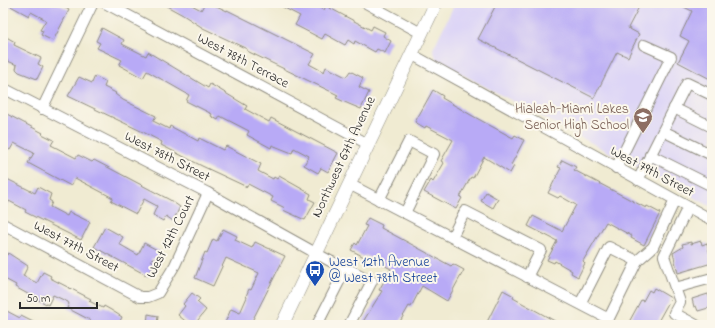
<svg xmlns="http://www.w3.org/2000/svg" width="715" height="328" viewBox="0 0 715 328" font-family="'Indie Flower',sans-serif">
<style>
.built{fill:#ddd5f6}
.building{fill:#b8aaf6}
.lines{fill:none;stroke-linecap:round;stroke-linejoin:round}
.minor-casing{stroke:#8e8b7e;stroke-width:12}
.major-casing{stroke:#8e8b7e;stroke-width:14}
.minor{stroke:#fff;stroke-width:10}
.major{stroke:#fff;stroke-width:13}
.labels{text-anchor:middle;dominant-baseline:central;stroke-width:4;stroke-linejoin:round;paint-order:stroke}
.street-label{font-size:14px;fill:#2b2b2b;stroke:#fbf7ec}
.education-label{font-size:14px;fill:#785e54;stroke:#fbf7ec;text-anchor:end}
.transit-label{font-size:14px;fill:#164399;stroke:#fbf7ec;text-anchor:start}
</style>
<rect width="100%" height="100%" fill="#fbf7ec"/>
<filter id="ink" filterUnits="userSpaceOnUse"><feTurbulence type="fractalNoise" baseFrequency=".025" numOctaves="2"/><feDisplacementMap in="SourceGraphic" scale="8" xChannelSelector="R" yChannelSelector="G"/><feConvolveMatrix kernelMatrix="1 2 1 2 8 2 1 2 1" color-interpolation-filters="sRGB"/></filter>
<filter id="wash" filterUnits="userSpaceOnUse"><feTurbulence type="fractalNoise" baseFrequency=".012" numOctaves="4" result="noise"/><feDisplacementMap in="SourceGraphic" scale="16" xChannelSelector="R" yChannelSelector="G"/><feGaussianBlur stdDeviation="0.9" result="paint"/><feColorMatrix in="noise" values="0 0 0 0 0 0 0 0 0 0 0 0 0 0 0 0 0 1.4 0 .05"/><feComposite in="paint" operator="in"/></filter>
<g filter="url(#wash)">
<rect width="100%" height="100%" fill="#f0ebd2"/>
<!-- built -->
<polygon class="built" points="455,3 712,3 712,207 437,61 433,49"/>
<g id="blocks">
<!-- building -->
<g class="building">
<polygon points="5,3 57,3 69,10 53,41 41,35 43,31 40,30 46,20 31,12 29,16"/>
<polygon points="161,3 188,3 201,10 205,3 210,3 227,11 227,10 315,54 309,64 324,72 326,67 346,77 350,71 363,78 359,87 369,92 361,109 349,104 336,98 338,95 247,51 247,49 203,28 183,15"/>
<polygon points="275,3 310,3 324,10 326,6 371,30 373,26 385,32 383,36 391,41 385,53 377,49 375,52 355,41 354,44 348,40 345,45 325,34 322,39 295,25 300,16"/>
<polygon points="497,3 641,3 628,28 639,34 628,57 617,52 594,98 478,39"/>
<polygon points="676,3 712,3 712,80 678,62 689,41 680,36 692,11"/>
<polygon points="102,28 124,40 122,44 146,56 148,52 208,88 210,84 217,88 247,106 245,109 269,122 271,118 338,153 328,172 321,168 318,173 304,165 309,156 294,148 292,153 272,145 271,148 247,135 249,131 220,116 218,120 211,116 212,114 186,101 189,95 147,71 143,78 119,65 122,60 97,48 100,43 96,41"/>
<polygon points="3,35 15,42 14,45 41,58 38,64 43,67 37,79 19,72 16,69 17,65 3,59"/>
<polygon points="95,76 106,82 104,87 116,93 115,94 123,100 156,116 153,121 169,129 170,126 198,141 199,138 223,150 226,146 261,164 258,171 273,179 274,177 277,179 279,176 311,194 309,199 315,202 305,220 283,210 285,208 271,201 273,197 248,184 247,187 202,166 161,145 162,142 143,132 68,96 79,77 92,83"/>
<polygon points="433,90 443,96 442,98 471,115 513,138 515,135 524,140 511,165 514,166 510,173 484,157 473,178 471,177 460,197 462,198 456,209 424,192 431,180 433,182 444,163 441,161 453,140 426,126 425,128 415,122"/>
<polygon points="3,112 43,133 42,134 54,140 51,145 76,158 78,155 92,162 94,160 170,200 180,207 173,221 166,216 163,221 153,215 157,206 144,199 136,214 111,201 113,198 75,178 71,186 28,163 34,153 14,143 10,150 3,146"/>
<polygon points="562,160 576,167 574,170 646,208 647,206 660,213 644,245 631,238 632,236 606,222 583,261 585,263 578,277 571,273 572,271 569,269 555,261 554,263 547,260 557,241 528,226 533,216 562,231 576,205 560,196 558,198 548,193 561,168 558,167"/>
<polygon points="3,177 35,193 38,187 51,194 49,200 52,202 50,207 67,216 69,212 90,222 81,240 25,212 26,210 9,201 3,212"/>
<polygon points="486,192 498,199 493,208 481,201"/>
<polygon points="368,218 382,225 381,228 409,243 451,266 453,264 464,270 447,301 422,286 411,307 409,306 398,325 361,325 382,291 379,290 391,269 365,255 364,257 351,250 355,243 357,245 367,226 364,225"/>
<polygon points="105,227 123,237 119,244 138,255 144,243 161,252 157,260 152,258 151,260 155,263 148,276 94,247"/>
<polygon points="223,229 237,236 235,240 252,248 255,242 285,256 250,325 224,325 231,309 240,313 247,297 246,296 249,289 251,290 259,273 226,258 213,286 195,278 205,252 207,253 213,239 217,241"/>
<polygon points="701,241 702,245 707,243 712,263 678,273 673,253 683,247 682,244 691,242 691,244"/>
<polygon points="3,253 7,255 8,253 28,266 23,276 37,283 43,272 51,276 50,278 91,299 89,301 103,308 104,306 111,310 122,317 118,325 87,325 90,320 67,308 69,304 68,302 53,295 48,305 15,287 16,285 3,278"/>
<polygon points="654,288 671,298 656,325 635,325 629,322 641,300 643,301 649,290 652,292"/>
<polygon points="503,290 514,296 513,298 562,325 492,325 487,322"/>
<polygon points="192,293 200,299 197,302 206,310 194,325 190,325 178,315 185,306 183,304"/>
<polygon points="708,294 710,299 712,298 712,307 698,311 696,306 694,307 692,299"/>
<polygon points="3,309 20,318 21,316 39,325 3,325"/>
<polygon points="148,314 158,316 157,325 147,325"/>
</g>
</g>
</g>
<g filter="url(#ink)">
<use href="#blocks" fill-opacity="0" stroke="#8e8b7e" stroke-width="1"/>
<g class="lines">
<defs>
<g id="minor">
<polyline points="105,3 368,144"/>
<polyline points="366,3 421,33"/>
<polyline points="411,54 712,220"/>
<polyline points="3,88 208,193 330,261 346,268"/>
<polyline points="674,108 712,127"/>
<polyline points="42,109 93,3"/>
<polyline points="663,131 712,155"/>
<polyline points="650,155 712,186"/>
<polyline points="616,168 671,57 644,45"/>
<polyline points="638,180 687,83 712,95"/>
<polyline points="349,184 580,304 605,317 610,316 637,261 609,247 580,304"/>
<polyline points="379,200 409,141 434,154 405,213"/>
<polyline points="688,207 664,256 680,302 674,313 696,325"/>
<polyline points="3,224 140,297 148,297 158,293 175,265 208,193"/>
<polyline points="452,237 465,211 541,250 527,277"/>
<polyline points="637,261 653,247 675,200"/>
<polyline points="675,288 712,278"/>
<polyline points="317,325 346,268 372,281 349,325"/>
</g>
<polyline id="major" points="282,325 436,3"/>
</defs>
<!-- minor casing -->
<use href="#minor" class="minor-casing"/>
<!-- major casing -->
<use href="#major" class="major-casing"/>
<!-- minor -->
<use href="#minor" class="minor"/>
<!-- major -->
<use href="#major" class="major"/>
</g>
</g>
<!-- icons -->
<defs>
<symbol id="school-pin" viewBox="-11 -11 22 30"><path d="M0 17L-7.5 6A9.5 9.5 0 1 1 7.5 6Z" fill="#8d6e63" stroke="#fbf7ec"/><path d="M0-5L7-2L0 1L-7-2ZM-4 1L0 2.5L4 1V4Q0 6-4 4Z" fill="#fff"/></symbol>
<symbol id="bus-pin" viewBox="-11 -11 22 30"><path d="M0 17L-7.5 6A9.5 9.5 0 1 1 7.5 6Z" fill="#1a4fb4" stroke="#fbf7ec"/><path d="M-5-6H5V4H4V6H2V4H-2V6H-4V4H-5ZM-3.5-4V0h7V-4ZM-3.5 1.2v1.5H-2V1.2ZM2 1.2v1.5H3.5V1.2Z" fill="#fff"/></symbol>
</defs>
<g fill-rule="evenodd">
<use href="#school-pin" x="632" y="106" width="22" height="30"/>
<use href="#bus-pin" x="304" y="259" width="22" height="30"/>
</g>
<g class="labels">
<!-- street labels -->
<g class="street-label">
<text transform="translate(243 61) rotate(28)">West 78th Terrace</text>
<text transform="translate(167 157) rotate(27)">West 78th Street</text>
<text transform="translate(344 157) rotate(-65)">Northwest 67th Avenue</text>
<text transform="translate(652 172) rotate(28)">West 79th Street</text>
<text transform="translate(171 237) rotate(-63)">West 12th Court</text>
<text transform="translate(76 247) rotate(28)">West 77th Street</text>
</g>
<!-- education labels -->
<g class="education-label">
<text x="629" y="109">Hialeah-Miami Lakes<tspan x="629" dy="16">Senior High School</tspan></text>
</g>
<!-- transit labels -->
<g class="transit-label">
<text x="329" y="262">West 12th Avenue<tspan x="329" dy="16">@ West 78th Street</tspan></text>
</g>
</g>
<!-- margin -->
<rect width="715" height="328" fill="none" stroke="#fbf7ec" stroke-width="16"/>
<!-- scale -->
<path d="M20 302v6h77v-6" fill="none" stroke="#2b2b2b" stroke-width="2"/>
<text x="26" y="302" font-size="12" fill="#2b2b2b" stroke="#fbf7ec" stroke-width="3" paint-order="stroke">50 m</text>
</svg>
